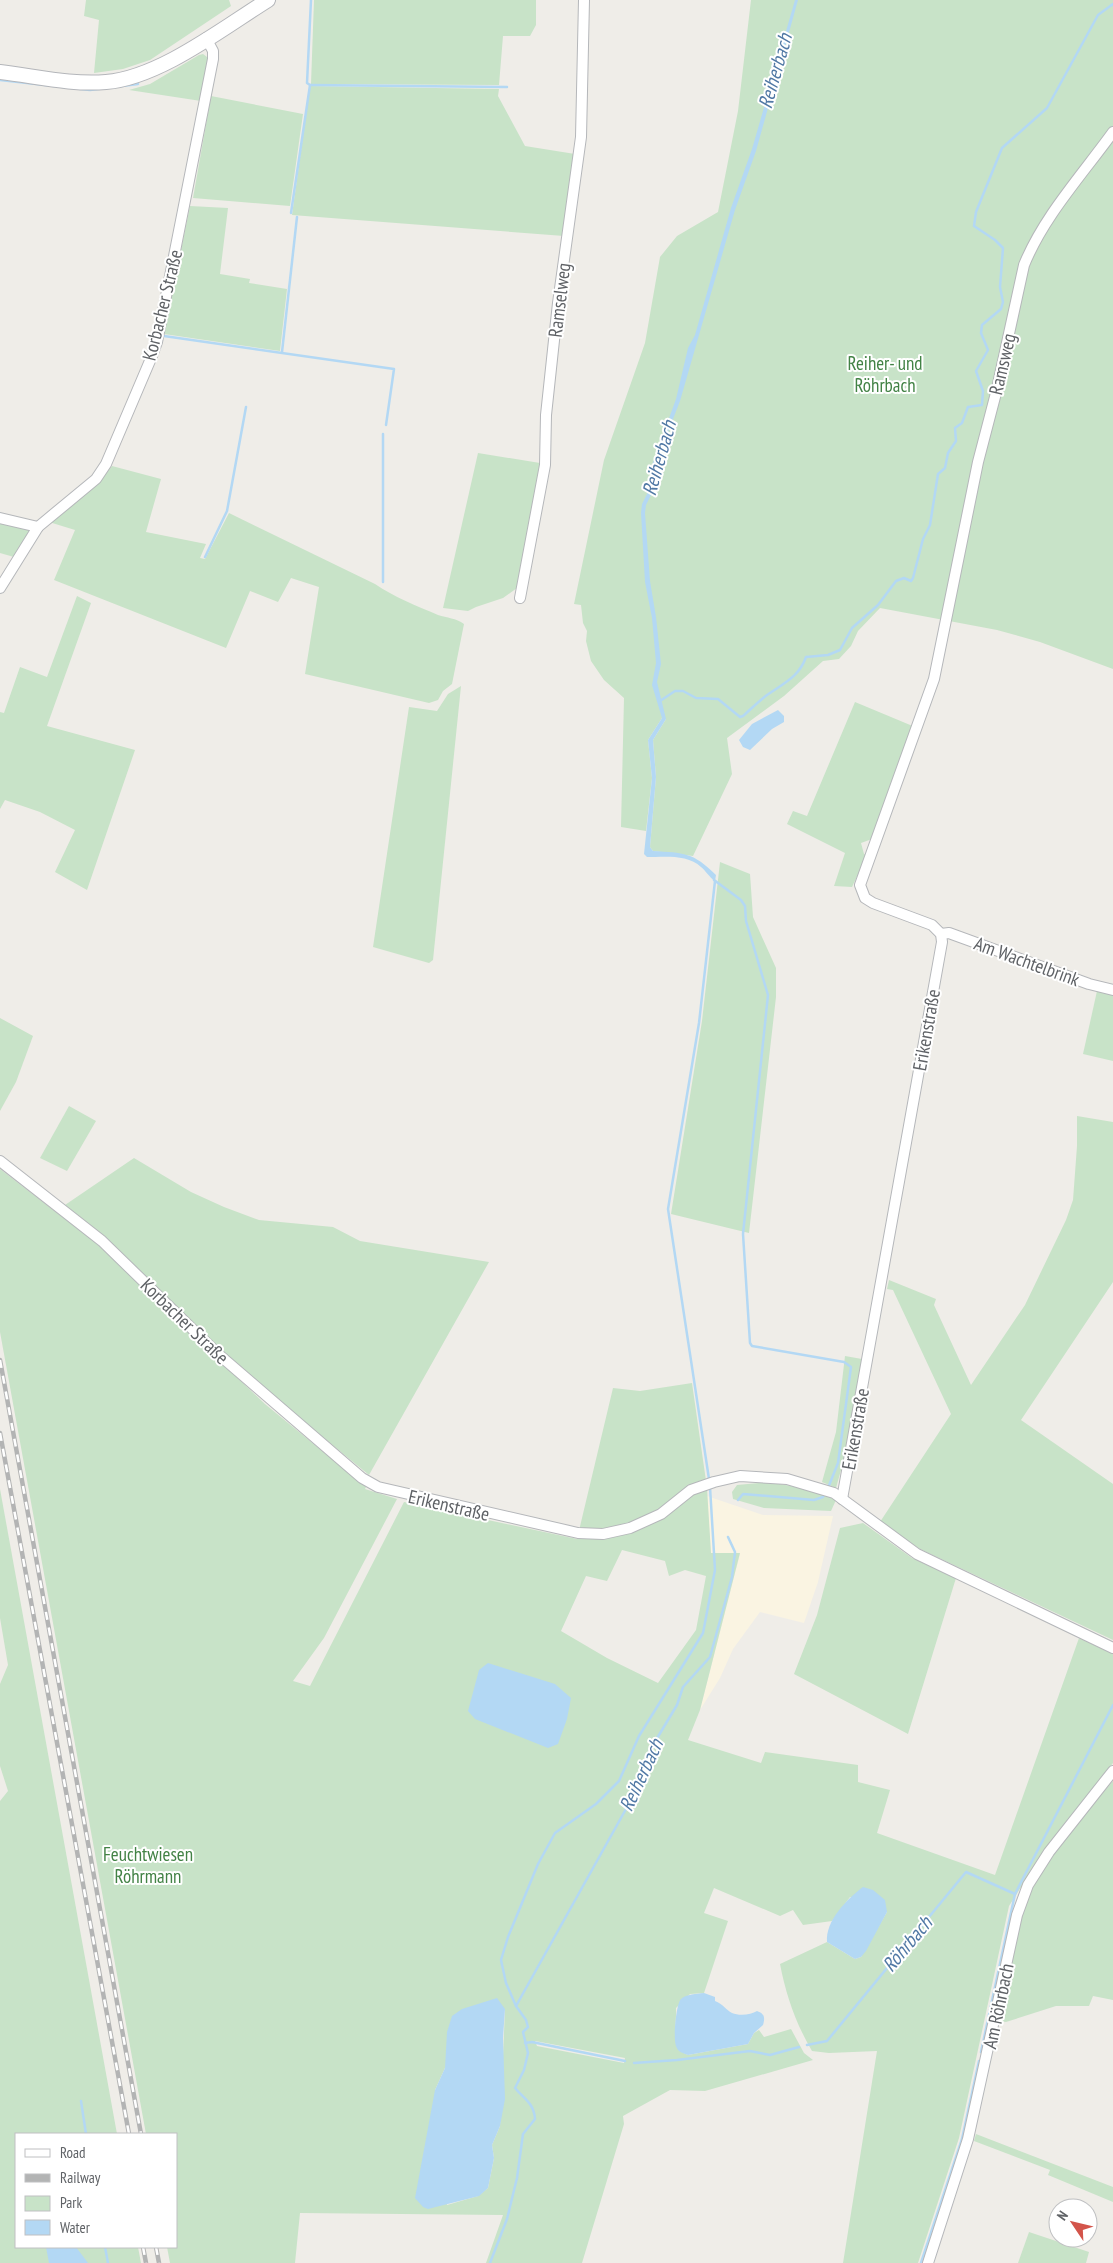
<svg xmlns="http://www.w3.org/2000/svg" width="1113" height="2263" viewBox="0 0 1113 2263" font-family="'PT Sans Narrow',sans-serif">
<style>
.commercial{fill:#faf4e2}
.green{fill:#c8e3c8;fill-rule:evenodd}
.water{fill:#b3d8f4}
.lines{fill:none;stroke-linecap:round;stroke-linejoin:round}
.stream{stroke:#b3d8f4;stroke-width:2.5}
.minor-casing{stroke:#b5b7ba;stroke-width:12}
.secondary-casing{stroke:#b4b6ba;stroke-width:16}
.minor{stroke:#fff;stroke-width:10}
.secondary{stroke:#fff;stroke-width:14}
.rail-casing{stroke:#b3b4b4;stroke-width:4.5}
.rail{stroke:#fff;stroke-width:2.5;stroke-dasharray:8;stroke-linecap:butt}
.labels{text-anchor:middle;dominant-baseline:central;stroke-width:4;stroke-linejoin:round;paint-order:stroke}
.street-label{font-size:19px;fill:#5f6266;stroke:#fff}
.park-label{font-size:19px;fill:#428245;stroke:#fff}
.water-label{font-size:20px;font-style:italic;fill:#5179a5;stroke:#fff}
</style>
<rect width="100%" height="100%" fill="#efede8"/>
<!-- commercial -->
<polygon class="commercial" points="707,1496 763,1515 833,1516 818,1582 804,1623 760,1612 733,1649 720,1678 700,1710 740,1554 711,1554"/>
<!-- green -->
<g class="green">
<polygon points="86,0 229,0 231,6 150,60 123,69 94,73 99,20 84,16"/>
<polygon points="314,0 536,0 536,25 530,36 503,36 499,85 311,84"/>
<polygon points="751,0 1113,0 1113,669 1040,642 997,630 880,608 858,631 851,646 839,659 823,661 784,696 727,738 732,774 693,856 653,851 650,847 656,777 653,740 666,719 662,718 648,740 652,778 646,831 621,827 624,698 604,680 591,661 586,641 587,631 583,623 581,605 574,604 604,460 645,343 660,257 677,236 718,212 738,111"/>
<polygon points="203,54 207,57 208,63 201,101 129,90 150,84 199,55"/>
<polygon points="310,86 499,89 498,96 525,146 575,154 564,236 292,215"/>
<polygon points="211,96 303,114 290,206 193,198"/>
<polygon points="190,206 228,208 220,274 250,279 249,283 287,289 280,351 164,334"/>
<polygon points="478,453 540,463 517,588 503,598 476,607 468,611 443,608"/>
<path d="M112,466l49,13 -15,53 60,12 -6,14 5,1 24,-46 146,71c19,13 42,22 63,31 9,3 18,3 26,9l-12,60 -9,7 -5,9 -9,3 -124,-29 14,-87 -28,-9 -13,24 -28,-11 -24,57 -172,-68 21,-50 -26,-8 51,-41z"/>
<polygon points="0,520 33,527 14,557 0,553"/>
<polygon points="77,596 91,603 47,726 135,750 87,890 55,872 75,830 40,812 5,800 0,809 0,712 4,713 20,667 47,677"/>
<polygon points="461,686 433,960 429,963 373,947 409,707 437,711 448,694"/>
<polygon points="855,702 915,727 872,839 861,843 864,854 867,855 852,887 834,886 845,853 787,824 793,811 807,816"/>
<polygon points="720,862 750,874 753,917 776,968 776,997 749,1233 671,1214 702,1021"/>
<polygon points="1097,991 1113,994 1113,1061 1083,1054"/>
<polygon points="0,1018 33,1036 16,1082 0,1111"/>
<polygon points="69,1106 96,1121 67,1171 40,1158"/>
<polygon points="1077,1116 1113,1122 1113,1282 1021,1420 1113,1484 1113,1640 920,1549 880,1522 951,1414 893,1290 887,1289 889,1280 936,1299 934,1305 971,1385 1025,1305 1066,1220 1073,1200 1077,1146"/>
<path d="M134,1158l57,34 33,15 35,13 74,7 27,14 129,21 -120,213c-50,-41 -101,-81 -148,-125 -52,-49 -100,-101 -156,-145z"/>
<path d="M0,1169l96,74 169,161 101,83 -1,2 32,10 -73,139 -31,43 17,5 94,-184 173,37 36,-151 27,3 52,-8 14,98 -12,12 13,-5 4,65h29l-40,157 -12,30 73,23 4,-11 93,13v17l32,8 -13,43 118,42 84,-237 34,16v109l-70,90 -34,53 -50,232 -41,125h-75l34,-212 -48,2 -17,-2c-16,-27 -26,-56 -32,-87l47,-22 28,17 6,-2 26,-45 -37,-15 -18,24 -29,4 -10,-15 -13,6 -66,-28 -10,25 24,8 -24,72 -14,1 -14,14c1,18 -7,40 12,47l60,-11 6,-11 5,-3 5,7 27,-8 13,24 9,7 -108,31 -35,-1 -47,26 1,8 -42,139h-96l17,-48 -203,-2 -5,50h-125l-3,-16h9v-113h-30l-146,-802zM622,1550l43,11 4,15 16,-6 21,6 -10,54 -38,53 -51,-25 -46,-27 25,-55 21,5zM505,2009l-5,117 -8,19 2,13 -6,30 -10,8 -31,9 -12,-115 10,-22zM535,2041l90,17 -1,5 -87,-17z"/>
<polygon points="845,1356 862,1359 843,1463 836,1488 822,1482 836,1432"/>
<polygon points="769,1482 818,1491 836,1500 831,1511 764,1508 733,1499 732,1492 737,1485"/>
<polygon points="0,1489 117,2134 16,2134 16,2247 138,2247 141,2263 0,2263 0,1801 8,1791 0,1766 0,1684 8,1665 0,1618"/>
<polygon points="863,1523 912,1558 956,1578 908,1734 794,1674 817,1615 840,1528"/>
<path d="M1113,1781v219l-20,-4 -4,10h-33l-50,16 -7,-1c8,-39 15,-99 32,-134 19,-35 55,-75 82,-106z"/>
<polygon points="976,2134 1113,2187 1113,2202 1048,2175 1050,2170 974,2141"/>
<polygon points="1029,2232 1089,2252 1086,2263 1018,2263"/>
</g>
<!-- water -->
<g class="water">
<path d="M795,0h3l-42,151 -21,59 -55,191 -24,62 -4,30 -6,12 -1,8 5,68 6,36 5,47 -4,18 9,37 -13,21 3,37 -6,70 3,4c31,2 40,1 63,24l-1,6c-6,-4 -9,-10 -14,-14 -13,-13 -37,-10 -54,-10l-3,-3 8,-76 -4,-38 14,-22 -10,-33 4,-22 -4,-45 -7,-36 -4,-69 1,-9 6,-12 3,-24 25,-69 12,-51 7,-13 36,-127 21,-59z"/>
<polygon points="778,710 784,716 784,722 772,729 750,750 743,747 739,740 752,724"/>
<polygon points="488,1663 555,1684 571,1698 567,1719 558,1744 548,1748 475,1719 468,1711 479,1670"/>
<path d="M863,1887l10,3 12,10 2,12 -21,39 -5,6 -6,2 -28,-17c-2,-21 20,-43 36,-55z"/>
<path d="M704,1993l11,4v4c8,3 11,9 17,12 7,3 19,2 25,-2 8,3 8,7 6,14l-9,8 -6,11 -60,11c-6,-2 -10,-3 -12,-9 -3,-7 0,-42 5,-47 6,-5 15,-5 23,-6z"/>
<polygon points="497,1998 505,2009 503,2038 505,2099 500,2126 492,2145 494,2158 488,2188 479,2196 428,2209 423,2207 415,2198 435,2090 445,2068 447,2032 452,2016 462,2009"/>
<polygon points="46,2247 76,2247 88,2263 49,2263"/>
</g>
<g class="lines">
<!-- stream -->
<g class="stream">
<polyline points="0,80 90,90 138,84"/>
<polyline points="310,85 507,87"/>
<polyline points="291,213 310,85 307,83 311,0"/>
<polyline points="164,336 394,369 386,425"/>
<polyline points="282,352 297,217"/>
<polyline points="383,434 383,582"/>
<polyline points="205,557 227,511 246,407"/>
<path d="M660,701l15,-10h8l13,7 22,1 22,18 3,-1c8,-7 16,-15 24,-21 17,-12 32,-18 39,-38l22,-2 12,-5 12,-22 26,-23 18,-24 8,-3 7,3 2,-3 10,-39 7,-14 8,-51 7,-6 3,-15 8,-12 -1,-13 7,-5 6,-16 14,-2 1,-14 -7,-20 12,-21 -7,-17 1,-8 19,-16 2,-7 -3,-15 3,-39 -8,-8 -21,-14 2,-14 26,-64 45,-40 51,-93 15,-11"/>
<polyline points="714,880 741,900 745,906 746,921 768,995 743,1234 750,1343 752,1346 844,1362 851,1367 838,1463 828,1488"/>
<polyline points="709,1479 668,1209 699,1023 715,881"/>
<polyline points="738,1500 743,1494 814,1500 823,1497 825,1493"/>
<polyline points="516,2006 631,1800 650,1750 677,1705 683,1687 710,1657 732,1577 735,1552 728,1537"/>
<polyline points="525,2043 532,2042 625,2061"/>
<polyline points="807,2045 827,2041 966,1872 1015,1894"/>
<polyline points="981,2052 1015,1894 1113,1705"/>
<polyline points="634,2063 677,2060 750,2051 770,2055 799,2047"/>
<polyline points="81,2101 86,2134"/>
<polyline points="105,2247 108,2263"/>
<path d="M490,2263l17,-44 10,-41 6,-44 12,-15c-1,-16 -11,-20 -20,-31l9,-18 4,-17 -5,-21 5,-5 -2,-7 -10,-14 -10,-23 -5,-23 7,-23 30,-73 17,-31 41,-29 23,-23 20,-45 64,-103 12,-63 -5,-83"/>
<polyline points="921,2263 962,2139 979,2061"/>
</g>
<defs>
<g id="minor">
<polyline points="0,518 38,527"/>
<polyline points="0,588 38,527 96,479 106,464 152,356 157,342 213,59 213,51 206,38"/>
<polyline points="520,598 545,465 546,415 558,303 581,137 584,0"/>
<polyline points="941,934 949,933 1089,984 1113,990"/>
<polyline points="0,1161 102,1241 217,1353 362,1478 378,1487 578,1533 603,1534 630,1528 661,1514 691,1490 714,1482 740,1476 787,1479 834,1493 917,1554 1113,1648"/>
<path d="M842,1499l100,-557 -1,-8 -9,-9 -59,-22 -8,-5 -5,-13 74,-206 44,-217 18,-69 28,-128c20,-49 58,-90 89,-133"/>
<polyline points="928,2263 968,2139 1017,1915 1028,1885 1049,1852 1113,1771"/>
</g>
<path id="secondary" d="M0,72c35,4 71,13 106,10 53,-4 117,-54 162,-82"/>
</defs>
<!-- minor casing -->
<use href="#minor" class="minor-casing"/>
<!-- secondary casing -->
<use href="#secondary" class="secondary-casing"/>
<!-- minor -->
<use href="#minor" class="minor"/>
<!-- secondary -->
<use href="#secondary" class="secondary"/>
<defs>
<g id="rail">
<polyline points="0,1360 141,2134"/>
<polyline points="0,1433 129,2134"/>
<polyline points="143,2247 146,2263"/>
<polyline points="156,2247 159,2263"/>
</g>
</defs>
<!-- rail casing -->
<use href="#rail" class="rail-casing"/>
<!-- rail -->
<use href="#rail" class="rail"/>
</g>
<g class="labels">
<!-- street labels -->
<g class="street-label">
<text transform="translate(559 300) rotate(-83)">Ramselweg</text>
<text transform="translate(162 305) rotate(-76)">Korbacher Straße</text>
<text transform="translate(1002 364) rotate(-77)">Ramsweg</text>
<text transform="translate(1027 961) rotate(20)">Am Wachtelbrink</text>
<text transform="translate(926 1030) rotate(-80)">Erikenstraße</text>
<text transform="translate(185 1321) rotate(44)">Korbacher Straße</text>
<text transform="translate(855 1429) rotate(-80)">Erikenstraße</text>
<text transform="translate(449 1505) rotate(13)">Erikenstraße</text>
<text transform="translate(998 2006) rotate(-78)">Am Röhrbach</text>
</g>
<!-- park labels -->
<g class="park-label">
<text x="885" y="363">Reiher- und<tspan x="885" dy="22">Röhrbach</tspan></text>
<text x="148" y="1854">Feuchtwiesen<tspan x="148" dy="22">Röhrmann</tspan></text>
</g>
<!-- water labels -->
<g class="water-label">
<text transform="translate(775 71) rotate(-74)">Reiherbach</text>
<text transform="translate(659 458) rotate(-74)">Reiherbach</text>
<text transform="translate(641 1775) rotate(-65)">Reiherbach</text>
<text transform="translate(907 1944) rotate(-50)">Röhrbach</text>
</g>
</g>
<!-- legend -->
<rect x="15" y="2133" width="162" height="115" fill="#ffffff" stroke="#bfc0c2"/>
<rect x="25" y="2149" width="25" height="8" fill="#ffffff" stroke="#bfc0c2"/>
<text x="60" y="2158" font-size="15" fill="#5f6266">Road</text>
<rect x="25" y="2174" width="25" height="8" fill="#b3b4b4" stroke="#bfc0c2"/>
<text x="60" y="2183" font-size="15" fill="#5f6266">Railway</text>
<rect x="25" y="2196" width="25" height="15" fill="#c8e3c8" stroke="#bfc0c2"/>
<text x="60" y="2208" font-size="15" fill="#5f6266">Park</text>
<rect x="25" y="2220" width="25" height="15" fill="#b3d8f4" stroke="#bfc0c2"/>
<text x="60" y="2233" font-size="15" fill="#5f6266">Water</text>
<!-- north arrow -->
<g transform="translate(1073 2223) rotate(305)"><circle r="24" fill="#ffffff" stroke="#bfc0c2"/>
<path d="M0-4L9 19L0 12L-9 19Z" fill="#d3544a"/>
<text y="-8" font-size="14" font-weight="bold" text-anchor="middle" fill="#5f6266">N</text>
</g>
</svg>
